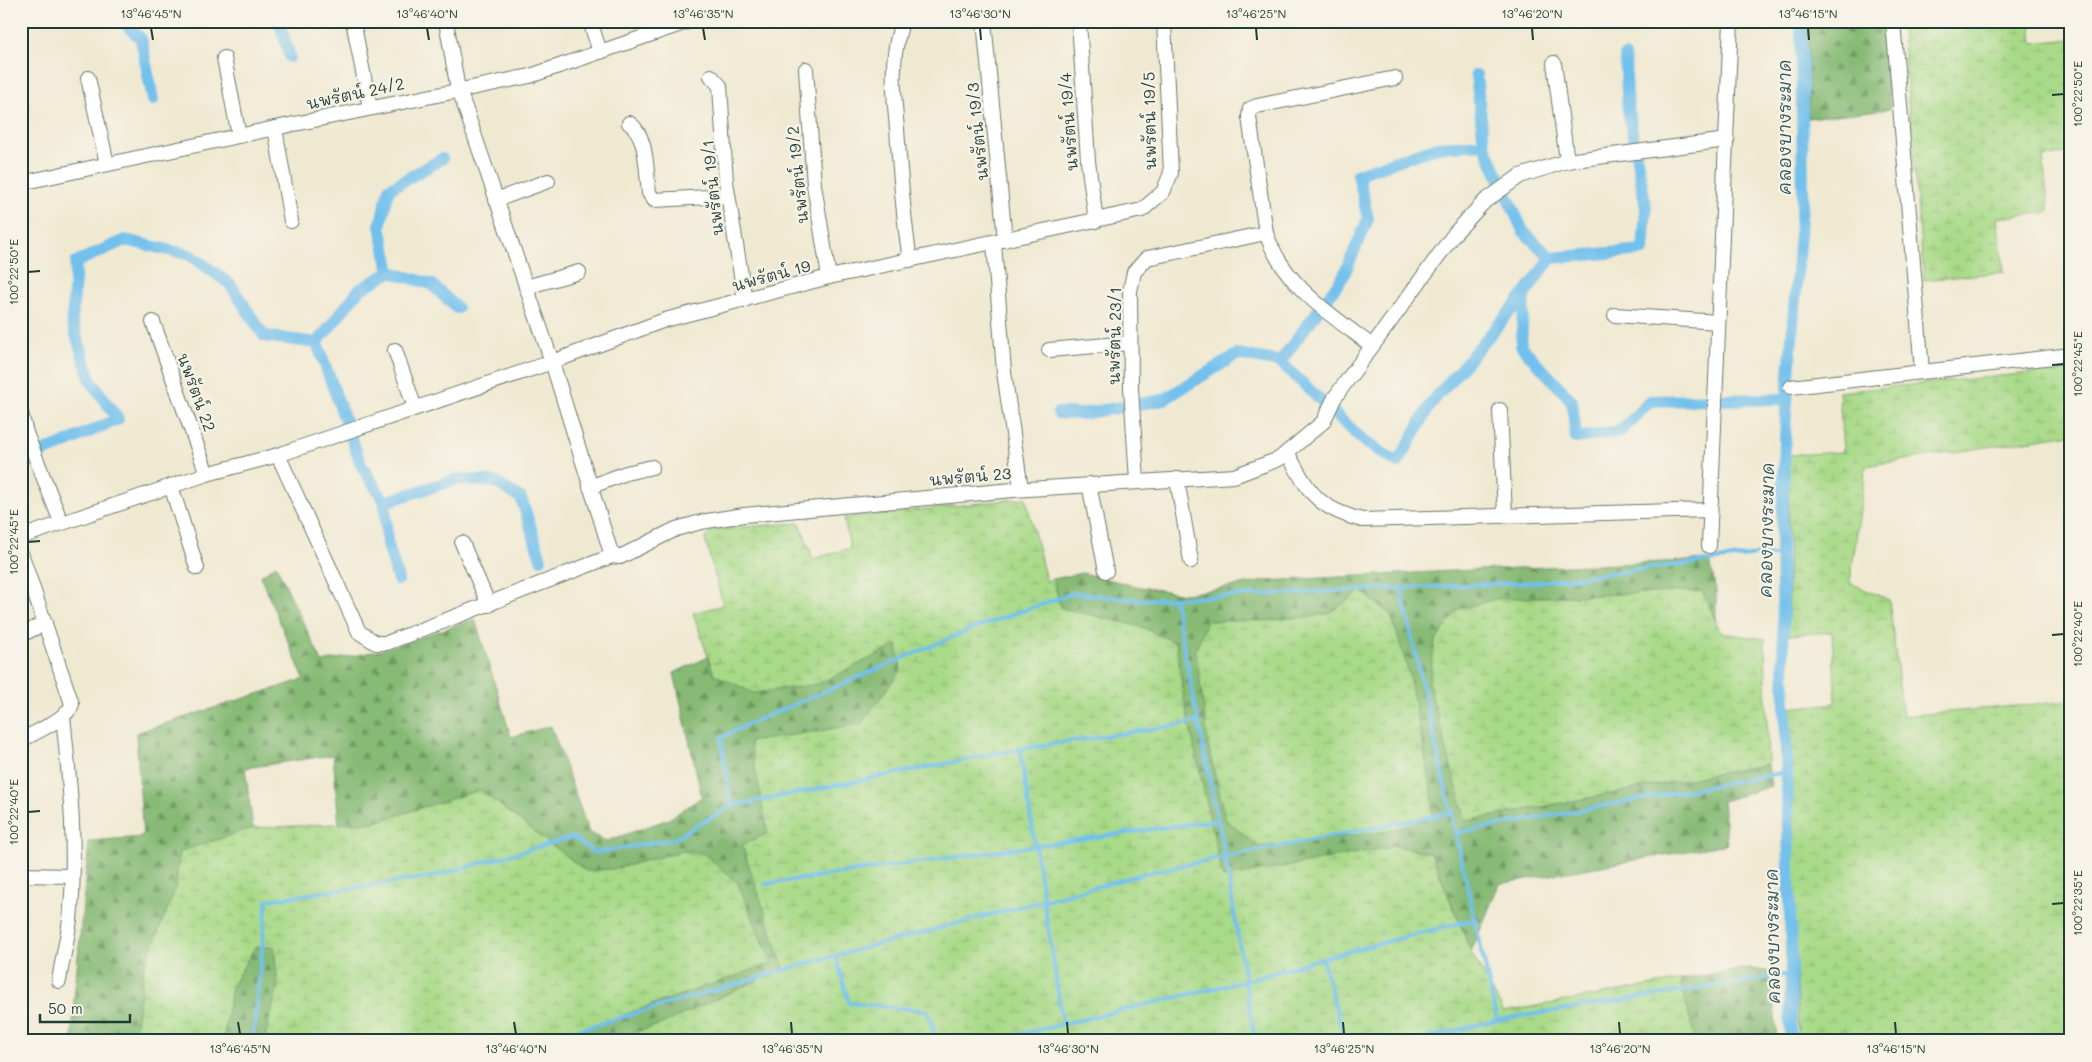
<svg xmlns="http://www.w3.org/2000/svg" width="2092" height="1062" viewBox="0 0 2092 1062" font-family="Mali,'Playpen Sans Thai',sans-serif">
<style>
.forest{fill:url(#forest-firs);stroke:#527c54;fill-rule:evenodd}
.wetland{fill:url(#wetland-marsh);stroke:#648c5e}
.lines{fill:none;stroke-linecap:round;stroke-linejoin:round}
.stream{stroke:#72c0ec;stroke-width:4}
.canal{stroke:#72c0ec;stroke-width:12}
.minor-casing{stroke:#68796b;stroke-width:16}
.minor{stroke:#fff;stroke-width:14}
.ticks{fill:none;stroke:#1f3d34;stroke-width:2}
.labels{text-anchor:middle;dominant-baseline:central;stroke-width:4.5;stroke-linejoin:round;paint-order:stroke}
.street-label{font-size:16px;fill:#1f3d34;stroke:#f7f3e8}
.water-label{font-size:18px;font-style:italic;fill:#305759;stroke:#f7f3e8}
.neatline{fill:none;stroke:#1f3d34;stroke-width:2}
.ticks-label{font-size:12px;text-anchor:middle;fill:#1f3d34}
</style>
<defs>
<pattern id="forest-firs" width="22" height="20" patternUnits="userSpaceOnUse" patternTransform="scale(1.25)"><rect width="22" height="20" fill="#86ba74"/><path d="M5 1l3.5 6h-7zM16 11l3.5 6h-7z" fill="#6d9860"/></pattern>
<pattern id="wetland-marsh" width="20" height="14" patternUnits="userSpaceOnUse" patternTransform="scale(1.25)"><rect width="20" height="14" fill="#a9da88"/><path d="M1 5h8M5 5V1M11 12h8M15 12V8" fill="none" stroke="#91bc76"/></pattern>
</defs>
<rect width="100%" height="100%" fill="#f7f3e8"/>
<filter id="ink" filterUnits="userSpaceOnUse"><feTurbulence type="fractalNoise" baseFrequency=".02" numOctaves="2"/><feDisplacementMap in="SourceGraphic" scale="10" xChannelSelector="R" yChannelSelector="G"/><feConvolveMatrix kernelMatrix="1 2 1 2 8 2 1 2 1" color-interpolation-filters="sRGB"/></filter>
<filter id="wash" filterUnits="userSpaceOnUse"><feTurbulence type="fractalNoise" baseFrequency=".0096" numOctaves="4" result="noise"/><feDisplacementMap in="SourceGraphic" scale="20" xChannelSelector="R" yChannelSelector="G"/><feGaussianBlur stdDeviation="1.12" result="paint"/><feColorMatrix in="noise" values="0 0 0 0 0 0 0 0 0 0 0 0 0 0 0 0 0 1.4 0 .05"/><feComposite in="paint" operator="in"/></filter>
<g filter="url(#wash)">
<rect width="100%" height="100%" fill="#f0e9d2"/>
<!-- forest -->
<g class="forest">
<polygon points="1808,21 1881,21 1890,109 1808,118"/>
<path d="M1710,560l6,31v29l-15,-29 -204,8 -39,11 -23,32 -6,42 38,137 301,-57 3,22 -48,15 4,43 -228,40 -28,68 -40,-99 -35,-7 -173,32 -39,-178 -8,-57 -34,-16 -81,-19 -8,-29 29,-6 58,14 46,7 80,-13 185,-10zM1361,591l30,24 17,55 -201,-49h58l63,-7z"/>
<polygon points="276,565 322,662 382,650 475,619 511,737 551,726 589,833 607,841 669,819 702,797 674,673 708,657 714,674 818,684 897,645 901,670 861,724 751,742 768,833 742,845 784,968 660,1025 605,1041 549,1041 669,1000 683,851 614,869 586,871 480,790 376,822 339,825 333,755 245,768 253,828 179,853 176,888 144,967 134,1041 72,1041 74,999 89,841 143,837 136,733 304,679 260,576"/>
<polygon points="255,947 274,947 278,987 266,1032 266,1041 225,1041 224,1032 232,986"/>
<polygon points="1748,968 1771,972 1777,1041 1695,1041 1680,980"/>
</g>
<!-- wetland -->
<g class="wetland">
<polygon points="1901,21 2031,21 2033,43 2071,39 2071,152 2043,157 2049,212 1997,218 2004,272 1924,280"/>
<polygon points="2071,369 2071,434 1866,466 1850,583 1889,600 1903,716 2071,701 2071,1041 1798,1041 1789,708 1836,703 1832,632 1788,635 1789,455 1843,452 1839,392"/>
<polygon points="1026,498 1046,581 1053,579 1061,608 1142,627 1176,643 1184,700 1223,878 1396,846 1431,853 1471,952 1504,1012 1680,980 1696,1041 605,1041 660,1025 784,968 742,845 768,833 750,742 861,724 901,670 897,645 818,684 754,693 714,674 693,613 723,605 705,539 713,529 800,523 813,559 850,548 844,518"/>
<polygon points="1361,591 1391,615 1408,670 1432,792 1433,817 1387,831 1259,847 1226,820 1209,749 1196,650 1207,621 1265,621 1328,614"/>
<polygon points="1702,591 1721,633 1765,639 1768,764 1466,821 1429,684 1435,642 1458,609 1497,599"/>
<polygon points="480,790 586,871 614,869 683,851 704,854 737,882 772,963 549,1041 266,1041 266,1032 278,987 274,947 255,947 232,986 224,1032 224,1041 134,1041 144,967 176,888 179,852 253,828 376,822"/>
</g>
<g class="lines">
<!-- stream -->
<g class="stream">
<polyline points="1401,588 1497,1020"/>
<polyline points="1174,598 1225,857 1255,1041"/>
<polyline points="731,806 1020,749"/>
<polyline points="1457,833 1787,772"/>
<polyline points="765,884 1217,820"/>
<polyline points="836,956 849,1003 928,1011 936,1041"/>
<polyline points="1322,958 1345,1041"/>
<polyline points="1063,1024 1020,749 1198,722"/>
<polyline points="253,1041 267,900 431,877 573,837 594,853 674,839 731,806 721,738 746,725 974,628 1074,593 1139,600 1538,582 1758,555 1781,555"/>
<polyline points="540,1041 808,963 1155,871 1453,812"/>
<polyline points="992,1041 1245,981 1322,958 1476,919"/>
<polyline points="1415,1041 1497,1020 1791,974"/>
</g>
<!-- canal -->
<g class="canal">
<polyline points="123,21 141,39 153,100"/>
<polyline points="279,21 290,57"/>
<polyline points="1625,56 1628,110 1646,208 1643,250 1551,258 1524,295 1521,346 1572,401 1576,438 1621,431 1650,401 1787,399"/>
<polyline points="21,102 24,107 21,106"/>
<polyline points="1484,144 1523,231 1551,258"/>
<polyline points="390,272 380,226 389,189 442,159"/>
<polyline points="317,343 362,467 385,502 457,479 495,482 521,498 541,559"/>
<polyline points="1280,362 1343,277 1368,219 1358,174 1438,147 1484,144 1476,75"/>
<polyline points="1058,413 1081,414 1163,400 1238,354 1280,362 1365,442 1398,463 1432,402 1524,295"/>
<polyline points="21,459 58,446 118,419 91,381 72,322 76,262 125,240 190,255 230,284 264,336 317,343 359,290 390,272 431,284 457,308"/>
<polyline points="385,502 387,541 398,580"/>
<polyline points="1790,1041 1791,949 1781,547 1786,415 1803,193 1801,21"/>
</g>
</g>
</g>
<g filter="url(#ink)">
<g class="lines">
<defs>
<g id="minor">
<polyline points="353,21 370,108"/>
<polyline points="446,21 457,84 552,362 612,556"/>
<polyline points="590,21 600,52"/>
<polyline points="984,21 1005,240"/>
<polyline points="1079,21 1088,161 1096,221"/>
<polyline points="1893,21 1922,371"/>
<path d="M900,29c-10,34 -6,66 -3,100 3,44 6,87 13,131"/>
<polyline points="224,58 239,136"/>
<polyline points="1554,63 1567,161"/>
<polyline points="806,69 814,185 829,277"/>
<polyline points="711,76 720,86 726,182 745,300"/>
<polyline points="88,78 107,164"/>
<path d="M629,123c19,12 17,49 20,70l5,7 74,-4"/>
<polyline points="275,128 291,221"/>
<polyline points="21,183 275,128 530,76 690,21"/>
<polyline points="496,200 548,181"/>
<polyline points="994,243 1004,372 1021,489"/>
<polyline points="526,287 579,272"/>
<polyline points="1615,315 1718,322"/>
<polyline points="153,322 207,474"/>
<path d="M1372,346c-42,-32 -88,-60 -106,-113l-17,-116 1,-8 7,-3 138,-28"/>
<polyline points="395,350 415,408"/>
<polyline points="1049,350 1130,343"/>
<polyline points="1791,387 2071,355"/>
<polyline points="1500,410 1505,515"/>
<polyline points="21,413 26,433 61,522"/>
<path d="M1287,452c22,40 29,56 75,68l348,-10"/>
<polyline points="278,455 359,632 376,643 387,643 612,556 620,557 676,529 701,522 744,515 1013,490 1234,476 1279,459 1323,422 1335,397 1455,233 1485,201 1520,176 1567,161 1727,140"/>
<polyline points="1177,479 1191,561"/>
<polyline points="1137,481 1131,388 1130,291 1134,272 1147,258 1266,233"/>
<polyline points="1089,484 1106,571"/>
<polyline points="171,486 197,568"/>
<polyline points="590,487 626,473 652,467"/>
<polyline points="21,537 207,474 278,455 552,362 665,320 829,277 1142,210 1163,192 1171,173 1164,21"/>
<polyline points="462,543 489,605"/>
<polyline points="1709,546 1731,21"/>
<path d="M21,553l51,151c-3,14 -38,29 -51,36"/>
<polyline points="21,635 45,623"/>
<polyline points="21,875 72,876"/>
<path d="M59,981c3,-20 8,-41 11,-61 7,-68 0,-136 -7,-204"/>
</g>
</defs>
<!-- minor casing -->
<use href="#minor" class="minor-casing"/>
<!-- minor -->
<use href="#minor" class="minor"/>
</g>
</g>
<!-- ticks -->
<path class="ticks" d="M151,28l2,12M427,28l2,12M703,28l2,12M980,28l1,12M1256,28l1,12M1532,28l1,12M1808,28l1,12M2052,95l12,-1M28,272l12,-1M2052,365l12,-1M28,542l12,-1M2052,635l12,-1M28,812l12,-1M2052,904l12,-1M238,1022l2,12M514,1022l2,12M791,1022l1,12M1067,1022l1,12M1343,1022l1,12M1619,1022l1,12M1895,1022l1,12"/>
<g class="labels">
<!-- street labels -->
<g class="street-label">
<text transform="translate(355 93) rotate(-12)">นพรัตน์ 24/2</text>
<text transform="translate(1149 121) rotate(-91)">นพรัตน์ 19/5</text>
<text transform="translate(1068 122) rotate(-94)">นพรัตน์ 19/4</text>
<text transform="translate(977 132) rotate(-96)">นพรัตน์ 19/3</text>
<text transform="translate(797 175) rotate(-96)">นพรัตน์ 19/2</text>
<text transform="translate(712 188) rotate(-96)">นพรัตน์ 19/1</text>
<text transform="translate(771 275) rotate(-15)">นพรัตน์ 19</text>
<text transform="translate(1114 336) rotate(-89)">นพรัตน์ 23/1</text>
<text transform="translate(197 392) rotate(70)">นพรัตน์ 22</text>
<text transform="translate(970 476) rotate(-5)">นพรัตน์ 23</text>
</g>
<!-- water labels -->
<g class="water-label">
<text transform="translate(1784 127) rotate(-90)">คลองบางระมาด</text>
<text transform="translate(1766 530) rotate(-89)">คลองบางระมาด</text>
<text transform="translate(1772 936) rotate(-91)">คลองบางระมาด</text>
</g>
</g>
<!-- margin -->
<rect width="2092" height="1062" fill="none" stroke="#f7f3e8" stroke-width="55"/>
<!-- scale -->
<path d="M40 1014v8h90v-8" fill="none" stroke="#1f3d34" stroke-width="2.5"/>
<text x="48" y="1014" font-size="15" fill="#1f3d34" stroke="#f7f3e8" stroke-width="4" paint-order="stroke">50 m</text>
<rect x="28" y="28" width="2036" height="1006" class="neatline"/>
<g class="ticks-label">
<text x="151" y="18">13°46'45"N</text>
<text x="427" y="18">13°46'40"N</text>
<text x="703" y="18">13°46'35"N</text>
<text x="980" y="18">13°46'30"N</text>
<text x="1256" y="18">13°46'25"N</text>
<text x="1532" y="18">13°46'20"N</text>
<text x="1808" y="18">13°46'15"N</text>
<text transform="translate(2078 94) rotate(-90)" y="4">100°22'50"E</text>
<text transform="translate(14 272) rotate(-90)" y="4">100°22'50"E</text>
<text transform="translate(2078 364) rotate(-90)" y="4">100°22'45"E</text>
<text transform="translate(14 542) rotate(-90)" y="4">100°22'45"E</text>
<text transform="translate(2078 634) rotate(-90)" y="4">100°22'40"E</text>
<text transform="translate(14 812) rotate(-90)" y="4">100°22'40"E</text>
<text transform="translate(2078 903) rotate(-90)" y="4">100°22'35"E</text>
<text x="240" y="1053">13°46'45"N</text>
<text x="516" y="1053">13°46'40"N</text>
<text x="792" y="1053">13°46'35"N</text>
<text x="1068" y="1053">13°46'30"N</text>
<text x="1344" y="1053">13°46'25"N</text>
<text x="1620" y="1053">13°46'20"N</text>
<text x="1896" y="1053">13°46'15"N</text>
</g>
</svg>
